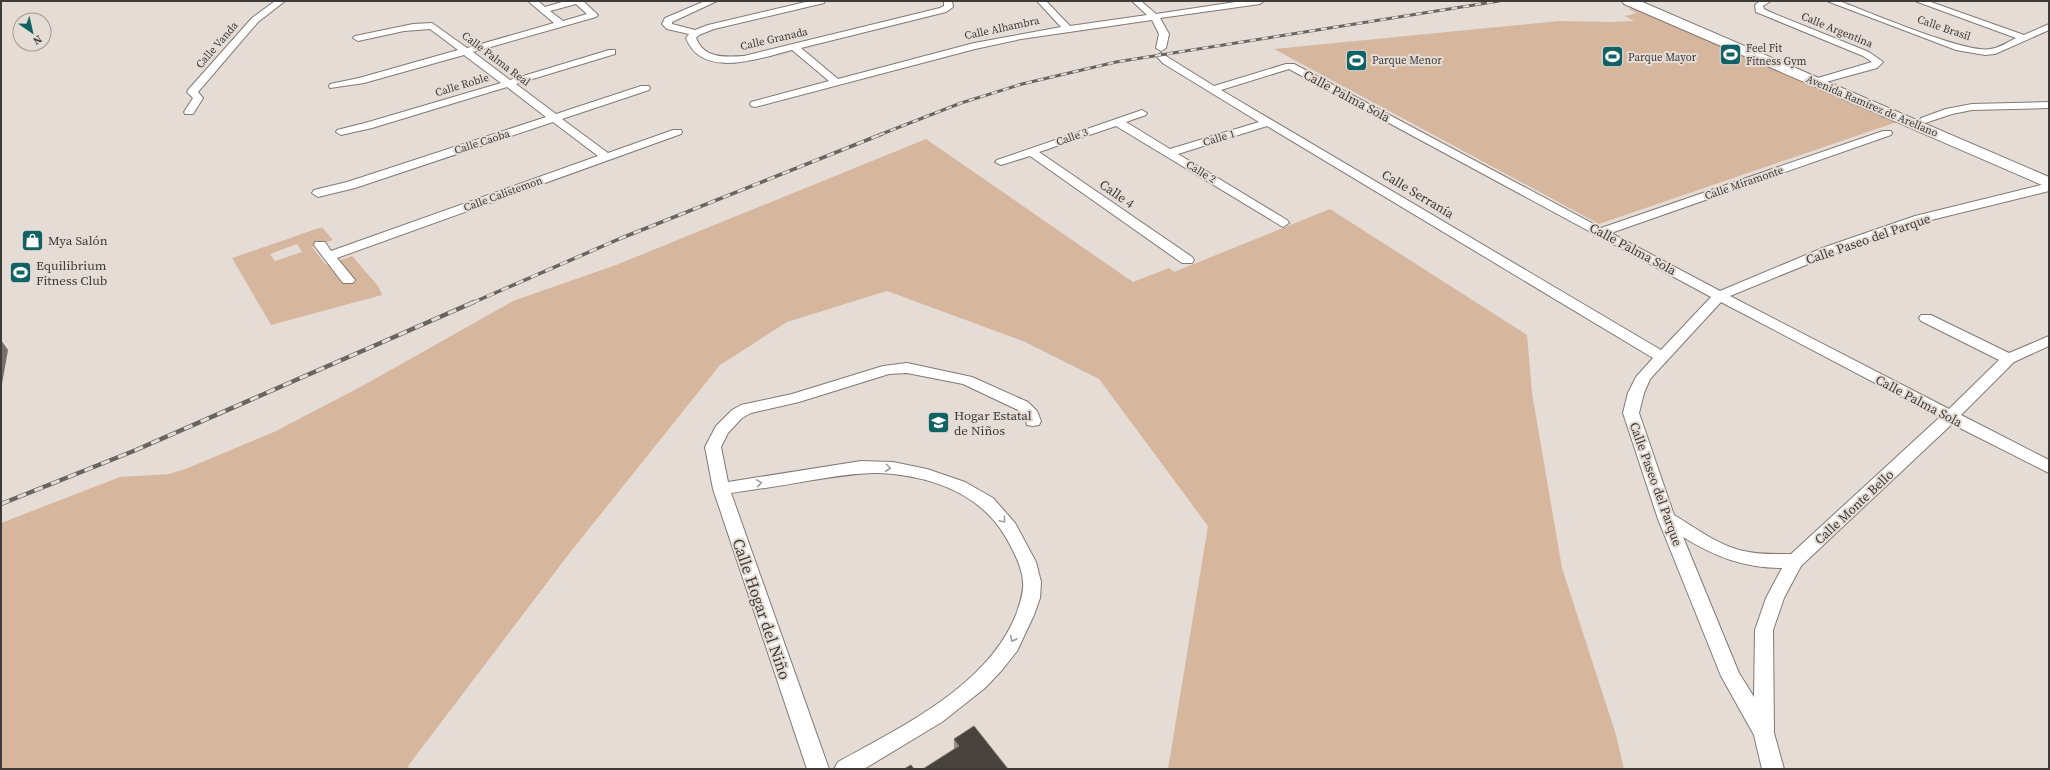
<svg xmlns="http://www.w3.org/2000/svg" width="2050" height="770" viewBox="0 0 2050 770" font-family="'Source Serif 4',serif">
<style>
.green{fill:#d7b69e;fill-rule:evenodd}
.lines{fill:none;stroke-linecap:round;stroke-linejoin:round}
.street-casing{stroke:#817974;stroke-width:2}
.secondary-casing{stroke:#817974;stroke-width:2}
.street{fill:#fff;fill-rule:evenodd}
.secondary{fill:#fff;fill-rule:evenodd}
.rail-far2-casing{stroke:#686460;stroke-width:3}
.rail-far1-casing{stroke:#686460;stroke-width:3.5}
.rail-casing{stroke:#686460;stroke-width:4.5}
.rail-far2{stroke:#e5dcd6;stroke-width:2;stroke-dasharray:6;stroke-linecap:butt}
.rail-far1{stroke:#e5dcd6;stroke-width:2.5;stroke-dasharray:8;stroke-linecap:butt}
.rail{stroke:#e5dcd6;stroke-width:3;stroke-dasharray:9;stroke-linecap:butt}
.wall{fill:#97908a}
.shaded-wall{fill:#78716b}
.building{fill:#49433d;stroke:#78716b}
.oneway{stroke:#9e9c9b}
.labels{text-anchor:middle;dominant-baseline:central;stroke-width:4;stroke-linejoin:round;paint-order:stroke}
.far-street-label{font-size:11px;fill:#3d3a37;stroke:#e5dcd6}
.far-poi-label{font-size:11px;fill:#3d3a37;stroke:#e5dcd6;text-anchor:start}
.street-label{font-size:13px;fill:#3d3a37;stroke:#e5dcd6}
.poi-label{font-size:13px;fill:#3d3a37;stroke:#e5dcd6;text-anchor:start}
.near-street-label{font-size:16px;fill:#3d3a37;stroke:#e5dcd6}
</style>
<rect width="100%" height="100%" fill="#e5dcd6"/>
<!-- green -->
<g class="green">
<polygon points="1634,8 1897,122 1599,224 1274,49 1559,21 1612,22 1634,21 1625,16 1637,13 1628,9"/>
<polygon points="926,139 1133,282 1169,268 1174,272 1330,209 1527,335 1532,393 1562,568 1616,735 1624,769 1168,769 1208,526 1099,379 1023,341 887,291 787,322 720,365 568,555 408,766 409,769 1,769 1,523 120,477 169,474 188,468 274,432 364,385 513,301 616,265"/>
<path d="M322,227l11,13 -21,7 14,18 26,-9 26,30 4,9 -111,30 -39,-67zM297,244l5,8 -27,9 -5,-7z"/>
</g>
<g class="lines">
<defs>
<g id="street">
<polygon points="275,1 285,1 258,22 198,92 203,98 193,114 185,114 184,112 193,98 187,92 188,90 252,18"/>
<path d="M528,1h10l7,6 20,-6h18l15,14 -2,2 -123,35 37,28 99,-30h6v4l-99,30 40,30 85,-28h8l1,2 -1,2 -87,29 46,34 65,-23h8l1,2 -1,2 -344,124 18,22 -2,3h-10l-29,-38 1,-3h10l6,9 267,-95 -45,-34 -198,66 -37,9 -6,-4 2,-3 33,-8 199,-65 -39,-30 -135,41 -31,7 -5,-3 1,-2 28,-7 136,-40 -37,-28 -100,28 -34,5 -1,-2 1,-2 29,-6 99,-28 -28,-21 -26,2 -46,10 -5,-3 2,-2 58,-12 19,-1 35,25 87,-25zM576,4l11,10 -24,7 -13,-10z"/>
<path d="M705,1h12l-45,21v2l23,6 13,-5 102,-24h15l-1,2 -110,26 -15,6 -3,3c8,21 29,19 48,18l196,-48 4,-2v-5h8l1,6 -7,5 -145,36 37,31 136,-36 87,-16 -24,-26h9l24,25 77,-11 -15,-14h9l15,13 86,-13h22l-4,3 -100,14 9,16 -3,14 -5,3 -5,-3 3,-14 -7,-14 -131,19 -46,10 -220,58 -4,-1 -1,-2 1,-2 78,-21 -37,-31c-31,8 -90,30 -106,-12l3,-4 -22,-5 -5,-5 3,-6z"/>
<polygon points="1760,1 1771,1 1763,6 1764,9 1770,12 1869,52 1883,62 1877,68 1815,85 1811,84 1810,82 1811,80 1872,62 1863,56 1756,12 1755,5"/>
<path d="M1827,1h12c28,10 127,53 151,48 9,-1 18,-7 26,-11l-101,-37h13l96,34 25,-11v6l-54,24 -10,1 -29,-5z"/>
<path d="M1161,53l53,33 72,-22h8l307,164 282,-97h8l1,2 -1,2 -280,98 109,58 105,-44 90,-31 134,-33v8l-126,31 -88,31 -105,43 219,113 50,-49 -78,-39 -2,-3 2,-3h10l78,38 40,-17v10l-35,16 -53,53 88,45v13l-97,-49 -151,142 -17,32 -11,32 1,103 10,36h-22l-8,-34 -33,-59 -63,-157 -35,-106 5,-20 8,-16 17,-19 -386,-232 -89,28 109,66 2,3 -6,4 -167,-101 -77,26 153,105 2,3 -2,3h-10l-152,-107 -29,9 -6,-3 2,-2 145,-50 5,3 -1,2 -20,7 44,27 89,-27 -95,-58 -8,-8zM1289,69l422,228 -50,53 -440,-260zM1721,302l219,115 -149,137c-16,0 -32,1 -47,-3 -25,-5 -48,-23 -70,-36l-35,-102 5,-20 6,-14zM1683,537c32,20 62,31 99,31l-16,30 -11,32 -1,67 -15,-24z"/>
<polygon points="2049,102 2049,108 1972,110 1952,114 1925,123 1920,120 1921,118 1946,109 1972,104"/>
<path d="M907,363l65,14 56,25 9,9 4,10 -2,4 -6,1 -6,-1 -2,-8 -7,-7 -55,-26 -56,-11 -18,1 -90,28 -48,11 -9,5 -14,15 -7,14 7,35 133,-21 32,1 34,7 38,13 28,16 22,25 21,39 5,20 -1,16 -6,17 -17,36 -15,19 -17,18 -43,34 -78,47h-30l4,-7c63,-35 152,-77 179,-150 3,-9 7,-20 6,-30 -1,-16 -10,-32 -18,-46 -24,-40 -67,-57 -112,-62 -27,-3 -53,2 -80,6 -27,5 -55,9 -82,13l98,276h-22l-94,-280 -8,-42 11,-21 16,-16 9,-5 51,-11 91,-28z"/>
</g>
<polygon id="secondary" points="1622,1 1640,1 2049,177 2049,188 1624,4"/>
</defs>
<!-- street casing -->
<use href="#street" class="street-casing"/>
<!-- secondary casing -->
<use href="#secondary" class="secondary-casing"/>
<!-- street -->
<use href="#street" class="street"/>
<!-- secondary -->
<use href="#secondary" class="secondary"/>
<defs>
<polyline id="rail-far2" points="879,135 961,103 1022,84 1116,62 1499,1"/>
<polyline id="rail-far1" points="472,303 619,239 882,134"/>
<polyline id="rail" points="1,504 136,450 474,302"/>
</defs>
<!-- rail-far2 casing -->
<use href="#rail-far2" class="rail-far2-casing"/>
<!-- rail-far1 casing -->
<use href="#rail-far1" class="rail-far1-casing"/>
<!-- rail casing -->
<use href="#rail" class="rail-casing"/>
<!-- rail-far2 -->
<use href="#rail-far2" class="rail-far2"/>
<!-- rail-far1 -->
<use href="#rail-far1" class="rail-far1"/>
<!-- rail -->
<use href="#rail" class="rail"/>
</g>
<!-- wall -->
<polygon class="wall" points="954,739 1008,769 954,749"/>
<!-- shaded-wall -->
<polygon class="shaded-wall" points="1,340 8,350 2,384 1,384"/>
<!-- building -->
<g class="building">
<polygon points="974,726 1008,769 923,769 959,746 954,739"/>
<polygon points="911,765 914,769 904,769"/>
</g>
<!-- one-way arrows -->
<defs><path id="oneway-chevron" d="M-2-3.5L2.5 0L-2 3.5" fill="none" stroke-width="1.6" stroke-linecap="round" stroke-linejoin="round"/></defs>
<g class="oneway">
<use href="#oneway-chevron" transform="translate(888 468) rotate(7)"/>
<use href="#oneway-chevron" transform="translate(759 483) rotate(-9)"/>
<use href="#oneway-chevron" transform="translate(1003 520) rotate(50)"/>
<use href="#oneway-chevron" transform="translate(1013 639) rotate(117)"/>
</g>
<!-- icons -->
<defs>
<symbol id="stadium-square" viewBox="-11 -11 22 22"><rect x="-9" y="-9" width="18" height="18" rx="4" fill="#106265" stroke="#e5dcd6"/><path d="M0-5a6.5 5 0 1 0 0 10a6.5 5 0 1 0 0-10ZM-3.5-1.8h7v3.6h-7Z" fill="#fff"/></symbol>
<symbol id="shop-square" viewBox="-11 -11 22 22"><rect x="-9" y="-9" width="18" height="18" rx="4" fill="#106265" stroke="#e5dcd6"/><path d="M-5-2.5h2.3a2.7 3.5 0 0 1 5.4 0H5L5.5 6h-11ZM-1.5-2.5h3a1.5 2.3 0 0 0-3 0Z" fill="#fff"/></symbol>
<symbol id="school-square" viewBox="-11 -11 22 22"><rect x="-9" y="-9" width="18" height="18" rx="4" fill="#106265" stroke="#e5dcd6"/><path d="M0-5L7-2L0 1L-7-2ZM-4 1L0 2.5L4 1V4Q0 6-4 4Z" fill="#fff"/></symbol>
</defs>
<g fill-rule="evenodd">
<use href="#stadium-square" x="1718" y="42" width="25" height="25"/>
<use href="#stadium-square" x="1600" y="44" width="25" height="25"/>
<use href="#stadium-square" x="1344" y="48" width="25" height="25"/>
<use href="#shop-square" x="20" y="228" width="25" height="25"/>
<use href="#stadium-square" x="8" y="260" width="25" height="25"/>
<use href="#school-square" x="926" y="410" width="25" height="25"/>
</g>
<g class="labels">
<!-- far-street labels -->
<g class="far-street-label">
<text transform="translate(1002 28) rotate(-12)">Calle Alhambra</text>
<text transform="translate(1944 28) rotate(19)">Calle Brasil</text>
<text transform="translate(1837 30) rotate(22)">Calle Argentina</text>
<text transform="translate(774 39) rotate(-13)">Calle Granada</text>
<text transform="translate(217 45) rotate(-49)">Calle Vanda</text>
<text transform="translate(496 59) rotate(37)">Calle Palma Real</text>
<text transform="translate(462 85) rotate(-17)">Calle Roble</text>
<text transform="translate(1872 106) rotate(23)">Avenida Ramírez de Arellano</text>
<text transform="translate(1072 137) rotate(-19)">Calle 3</text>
<text transform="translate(1219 138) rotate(-17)">Calle 1</text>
<text transform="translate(482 142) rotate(-18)">Calle Caoba</text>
<text transform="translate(1201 172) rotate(31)">Calle 2</text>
<text transform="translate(1744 183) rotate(-19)">Calle Miramonte</text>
<text transform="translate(503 194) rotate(-20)">Calle Calistemon</text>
</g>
<!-- far-poi labels -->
<g class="far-poi-label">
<text x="1746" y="48">Feel Fit<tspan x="1746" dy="13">Fitness Gym</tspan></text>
<text x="1628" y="57">Parque Mayor</text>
<text x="1372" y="60">Parque Menor</text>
</g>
<!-- street labels -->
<g class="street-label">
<text transform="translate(1347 96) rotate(28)">Calle Palma Sola</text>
<text transform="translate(1117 194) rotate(35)">Calle 4</text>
<text transform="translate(1418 194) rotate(31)">Calle Serranía</text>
<text transform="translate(1868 239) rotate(-19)">Calle Paseo del Parque</text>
<text transform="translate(1633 249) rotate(28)">Calle Palma Sola</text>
<text transform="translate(1919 401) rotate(28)">Calle Palma Sola</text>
<text transform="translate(1656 484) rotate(70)">Calle Paseo del Parque</text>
<text transform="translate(1854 507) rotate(-43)">Calle Monte Bello</text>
</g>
<!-- poi labels -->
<g class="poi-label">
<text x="48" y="240">Mya Salón</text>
<text x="36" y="265">Equilibrium<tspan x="36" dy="15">Fitness Club</tspan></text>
<text x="954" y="415">Hogar Estatal<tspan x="954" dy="15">de Niños</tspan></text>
</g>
<!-- near-street labels -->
<g class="near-street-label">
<text transform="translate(762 609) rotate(71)">Calle Hogar del Niño</text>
</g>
</g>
<!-- border -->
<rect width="2050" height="770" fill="none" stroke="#3d3a37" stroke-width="4"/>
<!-- north arrow -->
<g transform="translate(32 32) rotate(146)"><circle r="19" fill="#e5dcd6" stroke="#a29b96"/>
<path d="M0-3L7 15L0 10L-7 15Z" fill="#106265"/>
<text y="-6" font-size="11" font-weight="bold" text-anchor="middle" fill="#3d3a37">N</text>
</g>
</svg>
